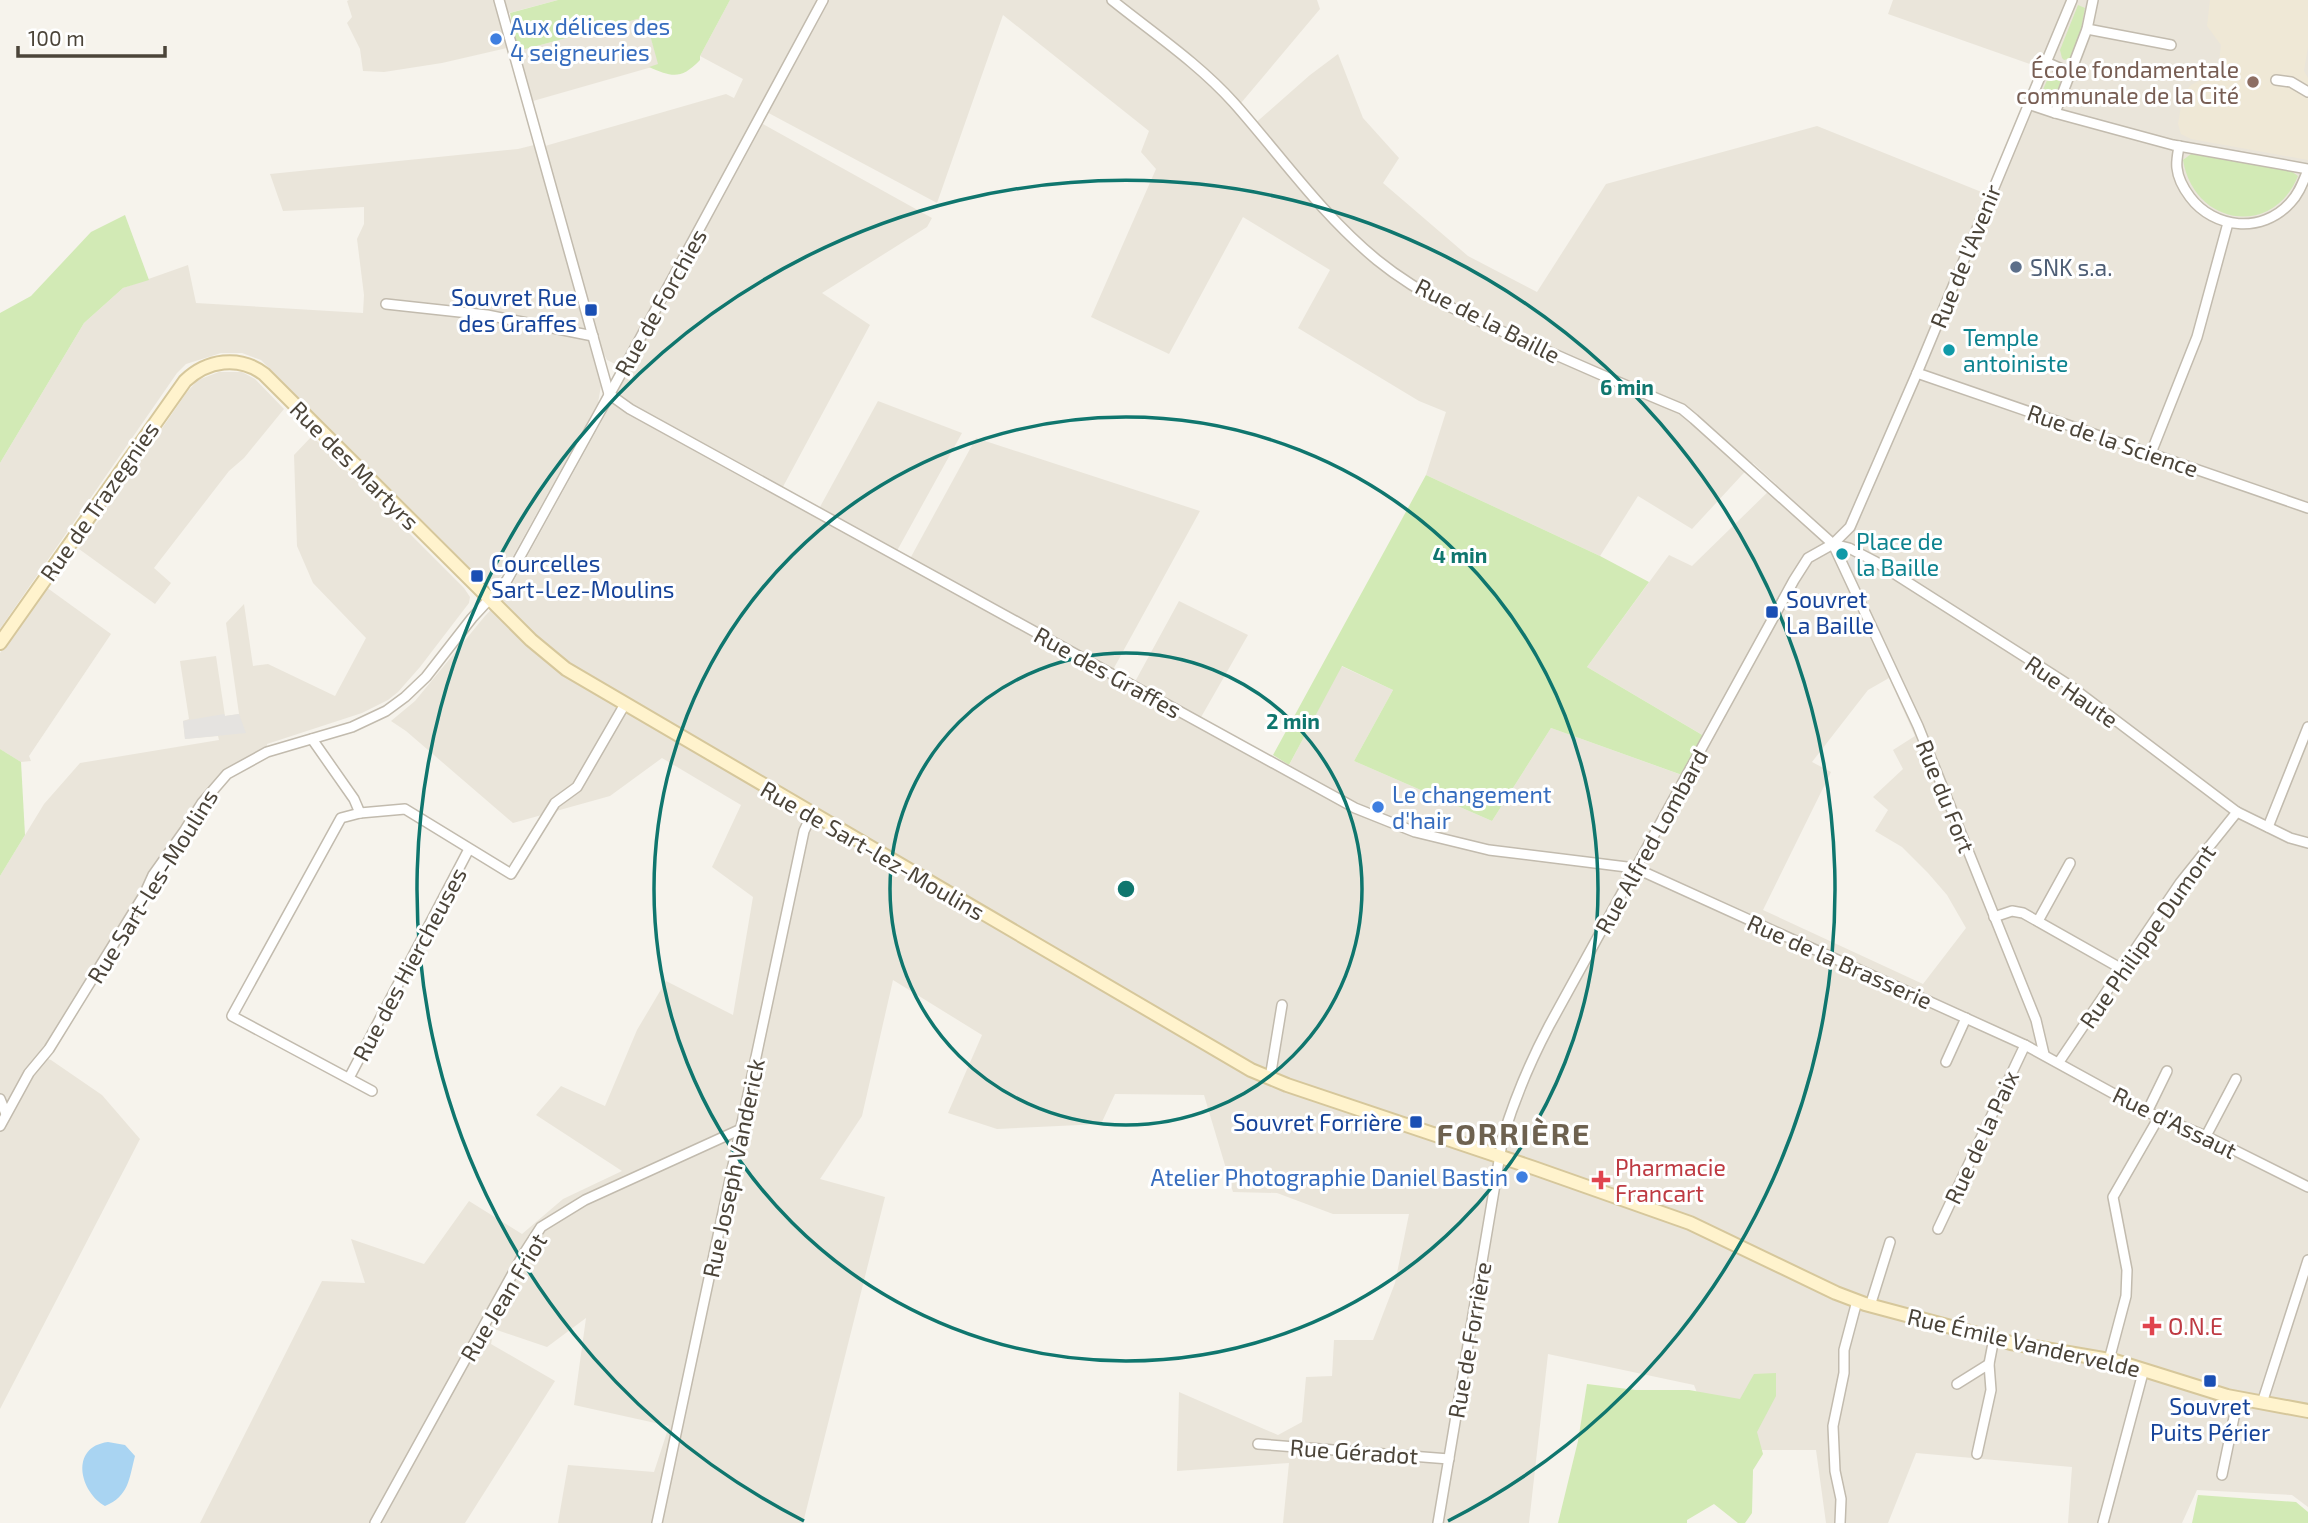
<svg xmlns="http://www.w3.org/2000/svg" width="2308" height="1523" viewBox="0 0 2308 1523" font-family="'Exo 2',sans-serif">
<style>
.residential{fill:#eae5da;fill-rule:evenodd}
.education{fill:#efe8d6}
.green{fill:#d2eab5}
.parking{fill:#e5e3e0}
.water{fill:#a9d4f2}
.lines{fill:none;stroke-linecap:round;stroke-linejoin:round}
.street-casing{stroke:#c2bbae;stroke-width:12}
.secondary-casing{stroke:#d6c79b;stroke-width:16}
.street{stroke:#fff;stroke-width:9}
.secondary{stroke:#fff3cd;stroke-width:12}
.ring{fill:none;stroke:#0f766e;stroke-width:3.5}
.shop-dot{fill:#3f7fe0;stroke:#fff;stroke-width:2.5}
.education-dot{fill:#8d6e63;stroke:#fff;stroke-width:2.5}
.service-dot{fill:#5c6f8a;stroke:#fff;stroke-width:2.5}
.transit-dot{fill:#1a4fb4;stroke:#fff;stroke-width:2.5}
.culture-dot{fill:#0f9aa8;stroke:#fff;stroke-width:2.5}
.health-dot{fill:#e0444e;stroke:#fff;stroke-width:2.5}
.labels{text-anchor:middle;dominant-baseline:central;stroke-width:6;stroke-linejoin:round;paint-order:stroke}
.shop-label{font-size:23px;fill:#366cbe;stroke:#fff;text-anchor:start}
.education-label{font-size:23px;fill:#785e54;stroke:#fff;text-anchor:end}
.street-label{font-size:23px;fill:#4b4439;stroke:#fff}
.service-label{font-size:23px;fill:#4e5e75;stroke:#fff;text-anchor:start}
.transit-label{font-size:23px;fill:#164399;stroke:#fff;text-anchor:end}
.culture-label{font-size:23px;fill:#0d838f;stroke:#fff;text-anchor:start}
.health-label{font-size:23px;fill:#be3a42;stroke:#fff;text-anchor:start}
.district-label{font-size:30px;font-weight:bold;letter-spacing:2px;fill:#6e6250;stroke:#fff}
.centre{fill:#0f766e;stroke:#fff;stroke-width:3.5}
.ring-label{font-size:21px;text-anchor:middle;font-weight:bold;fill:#0f766e;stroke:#fff;stroke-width:6;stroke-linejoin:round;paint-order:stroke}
</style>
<rect width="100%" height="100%" fill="#f6f3ec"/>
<!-- residential -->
<g class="residential">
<polygon points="558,0 498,16 507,48 442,63 384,72 363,71 360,49 347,23 352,17 347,1 349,0"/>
<path d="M730,0h587l3,9 -84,100 16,17 58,-51 28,-21 25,64 36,40 -16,25 85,73 69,36 69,-108 211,-58 177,71 53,-127 -159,-56 5,-14h415v1507l-16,-12 -95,-5 -15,33h-114l4,-56 -156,-14 -28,70h-62l-10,-73h-97l-25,-65 -146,-31 -19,169h-246l6,-60 -112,8 2,-79 99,43 24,-13 4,-45 26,-1 2,-36h39l22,-57 14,-69h-76l-56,-21 -44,-1 -29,-97 -89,-1 -14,30 -104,5 -49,-16 34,-78 -89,-55 -31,136 -42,63 65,18 -82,326h-245l10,-58 86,7 15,-46 -95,-21 12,-87 -39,29 -53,-18 -3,15 64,37 -90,142h-265l122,-242 43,2 -14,-44 73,25 45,-63 53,33 41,-35 59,-28 -86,-56 25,-29 44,20 32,-76 29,-49 67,34 20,-118 -41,-30 29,-62 -79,-47 -52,38 -97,27 -107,-92 -15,-10 24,-20 70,-85 22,-23 97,-176 15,-31 142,-263 171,95 -5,9 -105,66 48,32 -92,171 37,20 63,-115 84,32 -69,125 13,8 70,-128 224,73 -91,166 22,12 48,-88 69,34 -52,91 88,49 57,-109 52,24 -39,71 138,60 59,-93 139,50 21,-38 -124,-73 82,-112 23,11 84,-82 -23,-21 -61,66 -54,-33 -38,60 -174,-81 20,-63 -27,-11 -121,-73 32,-58 -87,-53 -74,137 -78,-37 65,-148 -15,-17 8,-21 -146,-116 -66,188 -178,-95 -136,250 -8,6 -8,-4 -5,-10 -57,-204 181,-52 8,4 9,-19 -43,-23zM1889,678l26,58 -22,14 10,19 -30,28 15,13 -13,21 27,16 26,26 19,22 19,33 -43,56 -160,-74 68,-138 -19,-10 56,-72z"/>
<polygon points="645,17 659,65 533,101 518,51"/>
<polygon points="534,145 601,386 598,403 503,574 496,581 483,582 475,576 261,360 242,353 221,353 186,364 177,373 0,629 0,463 84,323 123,288 188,265 196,303 363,313 364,295 357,239 364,224 364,207 283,211 270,174 518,149"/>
<polygon points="219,372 242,372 255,379 284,409 244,458 229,471 154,568 171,583 155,604 79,549 187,392 198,380"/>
<polygon points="312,436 464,588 470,597 469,603 420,667 398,692 388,700 362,713 267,744 267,752 212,789 43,1057 51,1060 102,1095 140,1139 0,1409 0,876 44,804 80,763 219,740 218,736 185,739 183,721 189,719 180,661 216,656 225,716 239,714 226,623 244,604 253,666 268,664 335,696 366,638 313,583 297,546 294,455"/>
<polygon points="46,587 111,634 29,756 31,761 21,762 0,749 0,653"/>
</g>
<!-- education -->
<polygon class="education" points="2210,0 2308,0 2308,47 2304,71 2308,78 2308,160 2191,139 2181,134 2178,124 2183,95 2191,85 2218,71 2221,45 2207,26"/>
<!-- green -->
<g class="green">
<path d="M558,0h172l-30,56v4c-19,20 -28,17 -51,7l9,-3 -13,-47 -127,34 -8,-38z"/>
<polygon points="2078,5 2085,8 2080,35 2072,58 2064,60 2062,58 2060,50"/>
<polygon points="2056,76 2059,78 2061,85 2051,105 2044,105 2039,99 2048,78"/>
<path d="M2191,154l100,17 7,5c-25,62 -104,50 -115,-16z"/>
<polygon points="125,215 149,280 123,288 84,323 0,463 0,313 31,296 91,232"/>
<polygon points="1426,475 1600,556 1649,582 1587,667 1704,736 1682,775 1551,728 1492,821 1354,761 1393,690 1342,666 1289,765 1273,755"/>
<polygon points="0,749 21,762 25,835 0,876"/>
<polygon points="1776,1373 1776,1396 1757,1432 1763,1454 1753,1470 1752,1513 1745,1523 1738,1523 1714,1504 1687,1520 1687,1523 1558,1523 1578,1441 1587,1384 1636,1390 1689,1390 1740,1399 1754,1374"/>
<polygon points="2198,1495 2296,1502 2308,1512 2308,1523 2192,1523"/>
</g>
<!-- parking -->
<g class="parking">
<polygon points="1856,555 1871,568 1858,577 1846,563"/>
<polygon points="224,714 225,716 239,714 246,733 185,739 183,721"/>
</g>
<!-- water -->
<path class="water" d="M108,1442l17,3 10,11c-6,23 -6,40 -30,50 -25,-14 -36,-59 3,-64z"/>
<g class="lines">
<defs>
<g id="street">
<polyline points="499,0 609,394"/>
<path d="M1112,0c41,33 86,63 122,103 47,53 87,111 143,157 49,40 110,65 168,90 45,20 91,40 137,59l12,10 139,125 85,182 118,294 8,34"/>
<polyline points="2087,29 2171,45"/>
<polyline points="2046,62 2071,73"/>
<polyline points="2276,80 2291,82 2308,92"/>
<polyline points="2028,104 2055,113 2173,145 2308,169"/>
<polyline points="2055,113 2087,29 2093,0"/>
<path d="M2179,146c-1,7 -3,15 -2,22 1,10 7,21 13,29 24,32 72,37 100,6 9,-9 13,-21 18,-33"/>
<polyline points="386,304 487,315 593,336"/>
<polyline points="1917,373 2308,508"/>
<polyline points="609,394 630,409 1355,808 1415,832 1489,850 1635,868 2025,1045 2147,1112 2206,1136 2308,1187"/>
<polyline points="2151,453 2197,337 2228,223"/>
<polyline points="1833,544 1849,548 1876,562 2069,685 2237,812 2290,838 2308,843"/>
<polyline points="312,739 354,799 360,813"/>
<polyline points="2268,827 2308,727"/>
<polyline points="1994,917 2012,911 2023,913 2122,969"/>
<polyline points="2038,921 2070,863"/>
<polyline points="1946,1062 1966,1018"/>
<polyline points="2059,1062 2180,883 2237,812"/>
<polyline points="349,1078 469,849"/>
<polyline points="1270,1078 1282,1005"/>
<polyline points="372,1091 232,1016 341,818 360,813 405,809 511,874 555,803 577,787 625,704"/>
<polyline points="0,1099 6,1114"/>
<polyline points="2147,1112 2167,1071"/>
<polyline points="0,1126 29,1073 49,1049 144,895 153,875 185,830 202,803 227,774 267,752 352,727 386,711 405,697 426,677 472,618 507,580 629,359 823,0"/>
<polyline points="2206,1136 2236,1079"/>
<polyline points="1938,1229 2025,1045"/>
<polyline points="1870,1306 1890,1242"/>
<polyline points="2109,1360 2126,1296 2127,1270 2113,1197 2159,1117"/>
<polyline points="1957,1384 1989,1364"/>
<polyline points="2262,1403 2308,1260"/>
<polyline points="1258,1444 1449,1459"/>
<polyline points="1977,1454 1991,1390 1989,1364 1994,1338"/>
<polyline points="2222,1475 2238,1398"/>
<polyline points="375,1523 523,1255 541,1227 585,1200 741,1129"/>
<polyline points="657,1523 804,831 812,814"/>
<path d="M1438,1523l65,-386c12,-40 26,-73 46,-111l245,-446 14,-22 25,-14 17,-17 67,-154 155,-373"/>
<polyline points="1840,1523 1841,1499 1835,1471 1833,1426 1844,1373 1844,1350 1857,1301"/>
<polyline points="2103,1523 2144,1369"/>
</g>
<path id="secondary" d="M0,643l185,-262c22,-21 54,-26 79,-7l267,266 35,29 685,401 36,15 247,83 156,55 146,70 29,11 146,39 104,18 112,35 81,15"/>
</defs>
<!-- street casing -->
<use href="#street" class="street-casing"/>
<!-- secondary casing -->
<use href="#secondary" class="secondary-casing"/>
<!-- street -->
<use href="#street" class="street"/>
<!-- secondary -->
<use href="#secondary" class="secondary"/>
</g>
<!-- distance rings -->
<g class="ring">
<circle cx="1126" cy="889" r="236"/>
<circle cx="1126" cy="889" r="472"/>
<path d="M804 1521A709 709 0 1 1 1448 1521"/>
</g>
<!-- markers -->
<g class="shop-dot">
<circle cx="496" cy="39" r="7"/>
<circle cx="1378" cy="807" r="7"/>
<circle cx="1522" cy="1177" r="7"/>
</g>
<circle class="education-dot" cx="2253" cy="82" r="7"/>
<circle class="service-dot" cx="2016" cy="267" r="7"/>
<g class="transit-dot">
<rect x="584" y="303" width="14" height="14" rx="3.5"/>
<rect x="470" y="569" width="14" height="14" rx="3.5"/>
<rect x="1765" y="605" width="14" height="14" rx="3.5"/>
<rect x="1409" y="1115" width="14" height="14" rx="3.5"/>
<rect x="2203" y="1374" width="14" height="14" rx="3.5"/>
</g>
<g class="culture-dot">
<circle cx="1949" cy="350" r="7"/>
<circle cx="1842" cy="554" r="7"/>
</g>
<g class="health-dot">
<path d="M1597.5 1169.5h7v7h7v7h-7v7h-7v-7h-7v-7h7z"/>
<path d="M2148.5 1315.5h7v7h7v7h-7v7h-7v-7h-7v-7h7z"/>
</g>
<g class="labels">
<!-- shop labels -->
<g class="shop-label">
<text x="510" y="26">Aux délices des<tspan x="510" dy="26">4 seigneuries</tspan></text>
<text x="1392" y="794">Le changement<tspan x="1392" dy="26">d'hair</tspan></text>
<text x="1508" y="1177" text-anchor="end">Atelier Photographie Daniel Bastin</text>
</g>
<!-- education labels -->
<g class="education-label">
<text x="2239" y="69">École fondamentale<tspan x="2239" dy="26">communale de la Cité</tspan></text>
</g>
<!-- street labels -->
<g class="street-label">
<text transform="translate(1965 256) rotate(-68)">Rue de l'Avenir</text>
<text transform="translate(660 302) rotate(-61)">Rue de Forchies</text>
<text transform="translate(1488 320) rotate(27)">Rue de la Baille</text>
<text transform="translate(2113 440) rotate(19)">Rue de la Science</text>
<text transform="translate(355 465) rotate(45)">Rue des Martyrs</text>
<text transform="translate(99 501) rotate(-55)">Rue de Trazegnies</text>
<text transform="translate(1108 672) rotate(29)">Rue des Graffes</text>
<text transform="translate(2072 691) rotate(35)">Rue Haute</text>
<text transform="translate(1946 796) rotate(68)">Rue du Fort</text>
<text transform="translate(1651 841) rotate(-61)">Rue Alfred Lombard</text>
<text transform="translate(873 850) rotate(30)">Rue de Sart-lez-Moulins</text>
<text transform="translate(152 886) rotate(-58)">Rue Sart-les-Moulins</text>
<text transform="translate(2147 936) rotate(-55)">Rue Philippe Dumont</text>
<text transform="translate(1840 961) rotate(24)">Rue de la Brasserie</text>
<text transform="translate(409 964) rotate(-62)">Rue des Hiercheuses</text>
<text transform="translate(2175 1122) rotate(26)">Rue d'Assaut</text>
<text transform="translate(1981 1137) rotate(-65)">Rue de la Paix</text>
<text transform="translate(733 1168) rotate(-78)">Rue Joseph Vanderick</text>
<text transform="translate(503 1297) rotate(-59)">Rue Jean Friot</text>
<text transform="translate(1469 1340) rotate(-80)">Rue de Forrière</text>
<text transform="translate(2024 1342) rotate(13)">Rue Émile Vandervelde</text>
<text transform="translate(1354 1451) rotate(4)">Rue Géradot</text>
</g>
<!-- service labels -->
<g class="service-label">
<text x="2030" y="267">SNK s.a.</text>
</g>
<!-- transit labels -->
<g class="transit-label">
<text x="577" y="297">Souvret Rue<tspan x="577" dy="26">des Graffes</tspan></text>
<text x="491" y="563" text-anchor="start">Courcelles<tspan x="491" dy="26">Sart-Lez-Moulins</tspan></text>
<text x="1786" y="599" text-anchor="start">Souvret<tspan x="1786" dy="26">La Baille</tspan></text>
<text x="1402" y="1122">Souvret Forrière</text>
<text x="2210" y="1406" text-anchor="middle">Souvret<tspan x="2210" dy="26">Puits Périer</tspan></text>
</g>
<!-- culture labels -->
<g class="culture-label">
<text x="1963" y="337">Temple<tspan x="1963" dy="26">antoiniste</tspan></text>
<text x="1856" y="541">Place de<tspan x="1856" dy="26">la Baille</tspan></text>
</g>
<!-- health labels -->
<g class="health-label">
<text x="1615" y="1167">Pharmacie<tspan x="1615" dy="26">Francart</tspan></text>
<text x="2168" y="1326">O.N.E</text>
</g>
<!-- district labels -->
<g class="district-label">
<text x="1514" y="1133">FORRIÈRE</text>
</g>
</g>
<circle cx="1126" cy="889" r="10" class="centre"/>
<g class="ring-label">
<text x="1627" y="395">6 min</text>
<text x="1460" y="563">4 min</text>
<text x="1293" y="729">2 min</text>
</g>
<!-- scale -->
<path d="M18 46v10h147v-10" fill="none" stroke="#4b4439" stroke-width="3.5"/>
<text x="28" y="46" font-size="21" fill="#4b4439" stroke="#ffffff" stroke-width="5" paint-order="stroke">100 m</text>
</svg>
